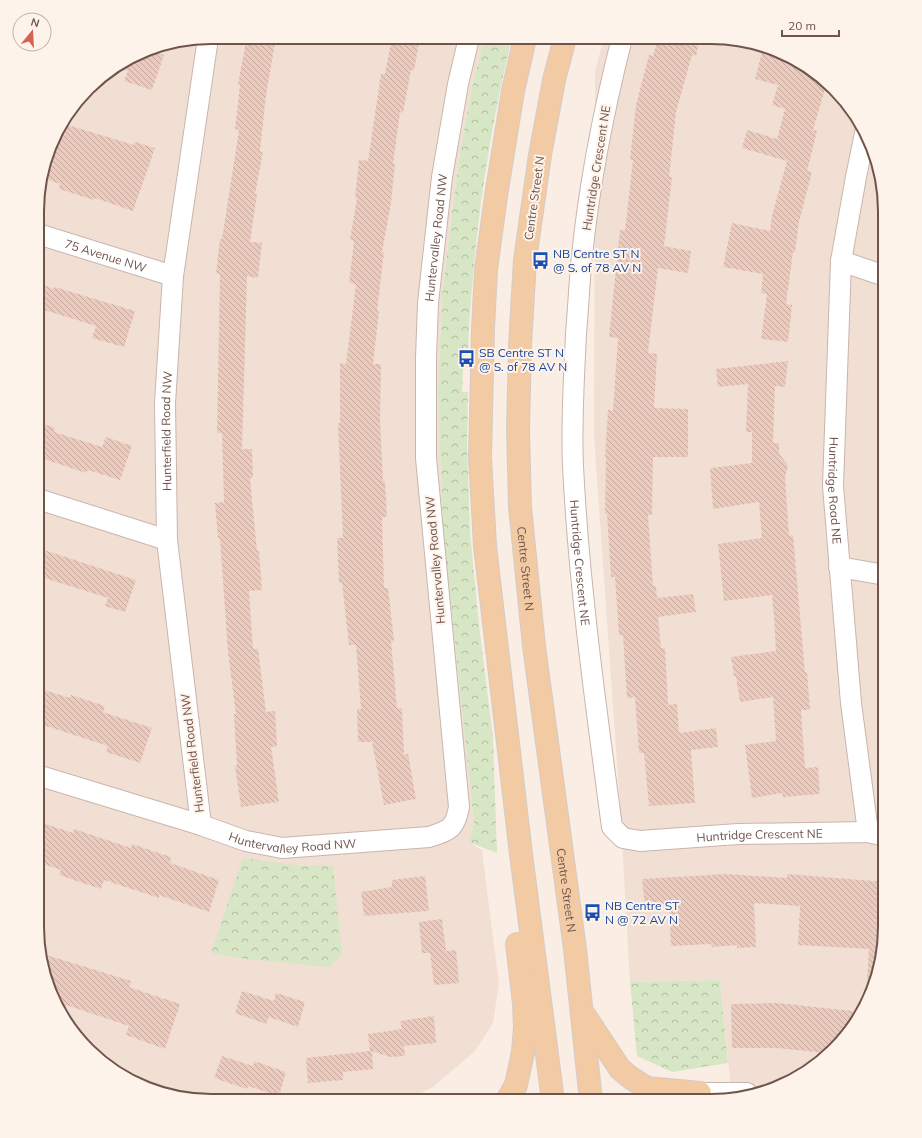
<svg xmlns="http://www.w3.org/2000/svg" width="922" height="1138" viewBox="0 0 922 1138" font-family="Mulish,sans-serif">
<style>
.residential{fill:#f1dfd4}
.forest{fill:url(#forest-crowns)}
.building{fill:url(#building-back-hatch)}
.lines{fill:none;stroke-linecap:round;stroke-linejoin:round}
.minor-casing{stroke:#cab5ac;stroke-width:22}
.major-casing{stroke:#d4ccc9;stroke-width:24}
.minor{stroke:#fff;stroke-width:20}
.major{stroke:#f2caa3;stroke-width:22}
.labels{text-anchor:middle;dominant-baseline:central;stroke-width:4;stroke-linejoin:round;paint-order:stroke}
.street-label{font-size:12px;fill:#70544c;stroke:#fdf3ea}
.transit-label{font-size:12px;fill:#164399;stroke:#fdf3ea;text-anchor:start}
.rim{fill:none;stroke:#70544c;stroke-width:2}
</style>
<defs>
<pattern id="forest-crowns" width="20" height="18" patternUnits="userSpaceOnUse"><rect width="20" height="18" fill="#d7e6c4"/><path d="M2 6a3 3 0 1 1 6 0M12 15a3 3 0 1 1 6 0" fill="none" stroke="#b3bda1"/></pattern>
<pattern id="building-back-hatch" width="6" height="6" patternUnits="userSpaceOnUse"><rect width="6" height="6" fill="#eccbbf"/><path d="M-1 5l2 2M0 0l6 6M5-1l2 2" fill="none" stroke="#c4a79d"/></pattern>
</defs>
<rect width="100%" height="100%" fill="#faeee4"/>
<!-- residential -->
<g class="residential">
<polygon points="211,37 484,38 472,88 461,146 452,212 442,296 438,392 443,531 474,823 469,842 482,850 499,984 493,1023 475,1051 433,1087 406,1101 199,1101 155,1092 114,1072 60,1014 43,972 37,927 39,188 60,124 96,80 155,46"/>
<polygon points="604,38 734,39 808,66 862,124 879,166 885,211 885,939 876,983 856,1024 798,1078 732,1098 720,980 630,982 620,806 594,437 595,71"/>
</g>
<!-- forest -->
<g class="forest">
<path d="M484,38h28c-25,101 -39,206 -44,310h-4l-2,44h6l-1,51 3,89 9,93 14,113 4,115 -28,-11 5,-19 -31,-292 -5,-139 4,-96 10,-84 9,-66 11,-58z"/>
<polygon points="243,858 303,866 333,865 342,953 330,967 247,959 211,953"/>
<polygon points="720,980 728,1063 672,1072 637,1056 630,982"/>
</g>
<!-- building -->
<g class="building">
<polygon points="247,37 276,37 266,95 260,151 263,152 255,194 257,194 250,242 262,243 258,278 247,276 242,449 252,449 253,478 250,478 257,551 259,551 262,590 249,591 253,649 258,649 266,712 275,711 277,746 271,747 279,802 241,807 235,766 237,765 234,714 236,714 228,652 220,538 218,539 215,503 224,502 222,433 217,433 220,274 216,273 220,239 222,239 239,130 235,129 240,85 238,84"/>
<polygon points="392,38 420,38 414,70 411,70 403,113 400,112 393,164 395,164 391,203 382,252 384,252 377,311 379,311 373,364 381,364 380,419 383,481 385,481 387,517 382,517 384,588 388,588 394,641 391,641 397,708 402,708 404,755 408,754 416,799 384,805 372,742 358,742 357,709 361,709 356,645 349,645 342,583 339,583 337,538 343,538 338,423 340,423 340,363 346,364 356,284 349,283 354,241 350,240 357,198 355,198 359,160 368,161 381,74 385,74"/>
<polygon points="658,38 700,38 696,56 692,55 676,112 669,177 672,177 664,246 691,251 688,273 658,268 648,353 657,354 654,408 688,409 688,457 653,457 652,515 648,515 653,586 656,586 657,598 693,594 696,612 658,617 661,648 665,648 668,705 677,704 679,733 716,728 718,747 691,750 695,803 649,806 644,753 639,753 635,697 627,698 623,635 619,635 615,577 611,577 607,514 605,514 606,457 605,457 608,410 613,411 618,338 609,337 620,230 625,231 633,160 630,160 636,105 649,55 653,56"/>
<polygon points="763,49 808,66 826,86 813,130 817,131 807,171 812,172 799,222 795,252 793,252 786,304 792,305 788,342 761,339 767,294 761,293 763,274 723,267 732,223 770,231 772,216 787,161 742,148 747,130 777,139 785,109 772,105 778,85 755,79"/>
<polygon points="149,50 164,55 152,90 124,81 128,71 118,68"/>
<polygon points="61,123 134,145 135,142 155,148 133,211 95,198 94,200 59,189 60,184 42,178"/>
<polygon points="38,283 54,289 55,287 135,311 124,347 92,338 96,326 38,308"/>
<polygon points="788,361 785,387 775,386 773,443 779,443 779,454 788,465 785,477 789,536 793,535 805,673 807,672 810,710 801,710 805,768 818,767 820,794 783,797 782,793 752,798 745,745 776,741 773,697 740,702 736,676 734,676 731,657 776,651 774,617 772,595 724,601 718,544 762,538 759,502 713,509 710,468 752,463 752,432 746,432 748,384 718,387 716,369"/>
<polygon points="38,422 55,428 54,432 102,447 106,437 132,446 120,480 88,470 86,473 44,459 40,471 38,470"/>
<polygon points="38,548 136,580 125,612 105,606 108,598 38,576"/>
<polygon points="38,688 70,698 71,695 105,706 103,712 152,728 140,763 106,752 108,746 37,723"/>
<polygon points="37,821 73,833 74,829 131,848 132,844 171,857 170,863 219,880 209,912 159,895 159,898 104,880 101,889 59,875 61,870 37,862"/>
<polygon points="727,874 787,878 787,874 885,882 885,939 876,981 867,980 869,949 798,945 800,906 754,903 756,947 737,948 737,945 712,947 711,944 671,946 669,904 645,906 642,879"/>
<polygon points="425,876 429,911 364,916 361,892 392,887 392,880"/>
<polygon points="442,919 446,951 456,950 459,983 434,985 430,953 422,953 419,922"/>
<polygon points="40,953 131,981 129,987 180,1004 165,1049 126,1035 129,1026 66,1005 62,1016 43,972"/>
<polygon points="242,991 274,1001 276,993 305,1002 298,1027 269,1017 266,1024 235,1013"/>
<polygon points="777,1003 862,1012 856,1024 825,1053 777,1048 732,1048 731,1004"/>
<polygon points="434,1016 436,1043 404,1046 405,1056 390,1057 372,1051 373,1069 343,1072 343,1080 308,1083 306,1058 370,1051 368,1034 402,1029 400,1021"/>
<polygon points="222,1056 253,1066 254,1061 286,1072 279,1096 248,1086 247,1089 214,1078"/>
</g>
<g class="lines">
<defs>
<g id="minor">
<path id="s1" d="M622,38c-19,75 -34,151 -41,228 -2,23 -3,45 -5,68 -2,44 -5,88 -3,132 6,121 23,241 39,361l11,11 17,3 98,-7 130,-2 17,4"/>
<path id="s2" d="M865,133l-9,44 -15,84 -8,225 18,217 17,129"/>
<path id="s3" d="M38,234l135,42"/>
<polyline points="841,261 885,276"/>
<polyline points="38,499 167,540"/>
<polyline points="839,567 885,575"/>
<path id="s4" d="M37,775l164,50 45,16 36,7 147,-11c21,-7 26,-8 30,-30l-33,-349v-100l2,-55 14,-126 16,-93 11,-46"/>
<path id="s5" d="M201,825l-34,-285 -2,-137 8,-127 35,-238"/>
<polyline points="645,1101 700,1093 747,1093"/>
</g>
<g id="major">
<polyline points="525,38 513,91 496,196 486,270 483,329 480,457 485,546 521,854 553,1101"/>
<path id="s6" d="M565,38l-11,42 -14,75 -15,105 -5,86 -2,83 2,78 14,139 41,303 16,152"/>
<polyline points="583,1013 620,1069 631,1078 647,1088 700,1093"/>
<polyline points="507,1101 516,1085 523,1052 525,1027 524,1003 517,944"/>
</g>
</defs>
<!-- minor casing -->
<use href="#minor" class="minor-casing"/>
<!-- major casing -->
<use href="#major" class="major-casing"/>
<!-- minor -->
<use href="#minor" class="minor"/>
<!-- major -->
<use href="#major" class="major"/>
</g>
<!-- icons -->
<defs>
<symbol id="bus-bare" viewBox="-9 -9 18 18"><path d="M-5-6H5V4H4V6H2V4H-2V6H-4V4H-5ZM-3.5-4V0h7V-4ZM-3.5 1.2v1.5H-2V1.2ZM2 1.2v1.5H3.5V1.2Z" fill="#1a4fb4" stroke="#fdf3ea" stroke-width="2.5" paint-order="stroke"/></symbol>
</defs>
<g fill-rule="evenodd">
<use href="#bus-bare" x="528" y="248" width="25" height="25"/>
<use href="#bus-bare" x="454" y="346" width="25" height="25"/>
<use href="#bus-bare" x="580" y="900" width="25" height="25"/>
</g>
<g class="labels">
<!-- street labels -->
<g class="street-label">
<text transform="translate(596 168) rotate(-81)">Huntridge Crescent NE</text>
<text transform="translate(534 198) rotate(-82)">Centre Street N</text>
<text stroke="none"><textPath href="#s4" startOffset="1021">Huntervalley Road NW</textPath></text>
<text stroke="none"><textPath href="#s3" startOffset="71">75 Avenue NW</textPath></text>
<text stroke="none"><textPath href="#s5" startOffset="396">Hunterfield Road NW</textPath></text>
<text stroke="none"><textPath href="#s2" startOffset="360">Huntridge Road NE</textPath></text>
<text transform="translate(435 560) rotate(-95)">Huntervalley Road NW</text>
<text stroke="none"><textPath href="#s1" startOffset="529">Huntridge Crescent NE</textPath></text>
<text stroke="none"><textPath href="#s6" startOffset="535">Centre Street N</textPath></text>
<text transform="translate(192 753) rotate(-97)">Hunterfield Road NW</text>
<text stroke="none"><textPath href="#s1" startOffset="948">Huntridge Crescent NE</textPath></text>
<text stroke="none"><textPath href="#s4" startOffset="266">Huntervalley Road NW</textPath></text>
<text stroke="none"><textPath href="#s6" startOffset="859">Centre Street N</textPath></text>
</g>
<!-- transit labels -->
<g class="transit-label">
<text x="553" y="253">NB Centre ST N<tspan x="553" dy="14">@ S. of 78 AV N</tspan></text>
<text x="479" y="352">SB Centre ST N<tspan x="479" dy="14">@ S. of 78 AV N</tspan></text>
<text x="605" y="905">NB Centre ST<tspan x="605" dy="14">N @ 72 AV N</tspan></text>
</g>
</g>
<!-- crop -->
<path d="M0 0H922V1138H0ZM211 44H711A167 167 0 0 1 878 211V927A167 167 0 0 1 711 1094H211A167 167 0 0 1 44 927V211A167 167 0 0 1 211 44Z" fill="#fdf3ea" fill-rule="evenodd"/>
<path class="rim" d="M211 44H711A167 167 0 0 1 878 211V927A167 167 0 0 1 711 1094H211A167 167 0 0 1 44 927V211A167 167 0 0 1 211 44Z"/>
<!-- north arrow -->
<g transform="translate(32 32) rotate(18)"><circle r="19" fill="#fdf3ea" stroke="#c5b3ab"/>
<path d="M0-3L7 15L0 10L-7 15Z" fill="#d86055"/>
<text y="-6" font-size="11" font-weight="bold" text-anchor="middle" fill="#70544c">N</text>
</g>
<!-- scale -->
<path d="M782 30v6h57v-6" fill="none" stroke="#70544c" stroke-width="2"/>
<text x="788" y="30" font-size="12" fill="#70544c" stroke="#fdf3ea" stroke-width="3" paint-order="stroke">20 m</text>
</svg>
